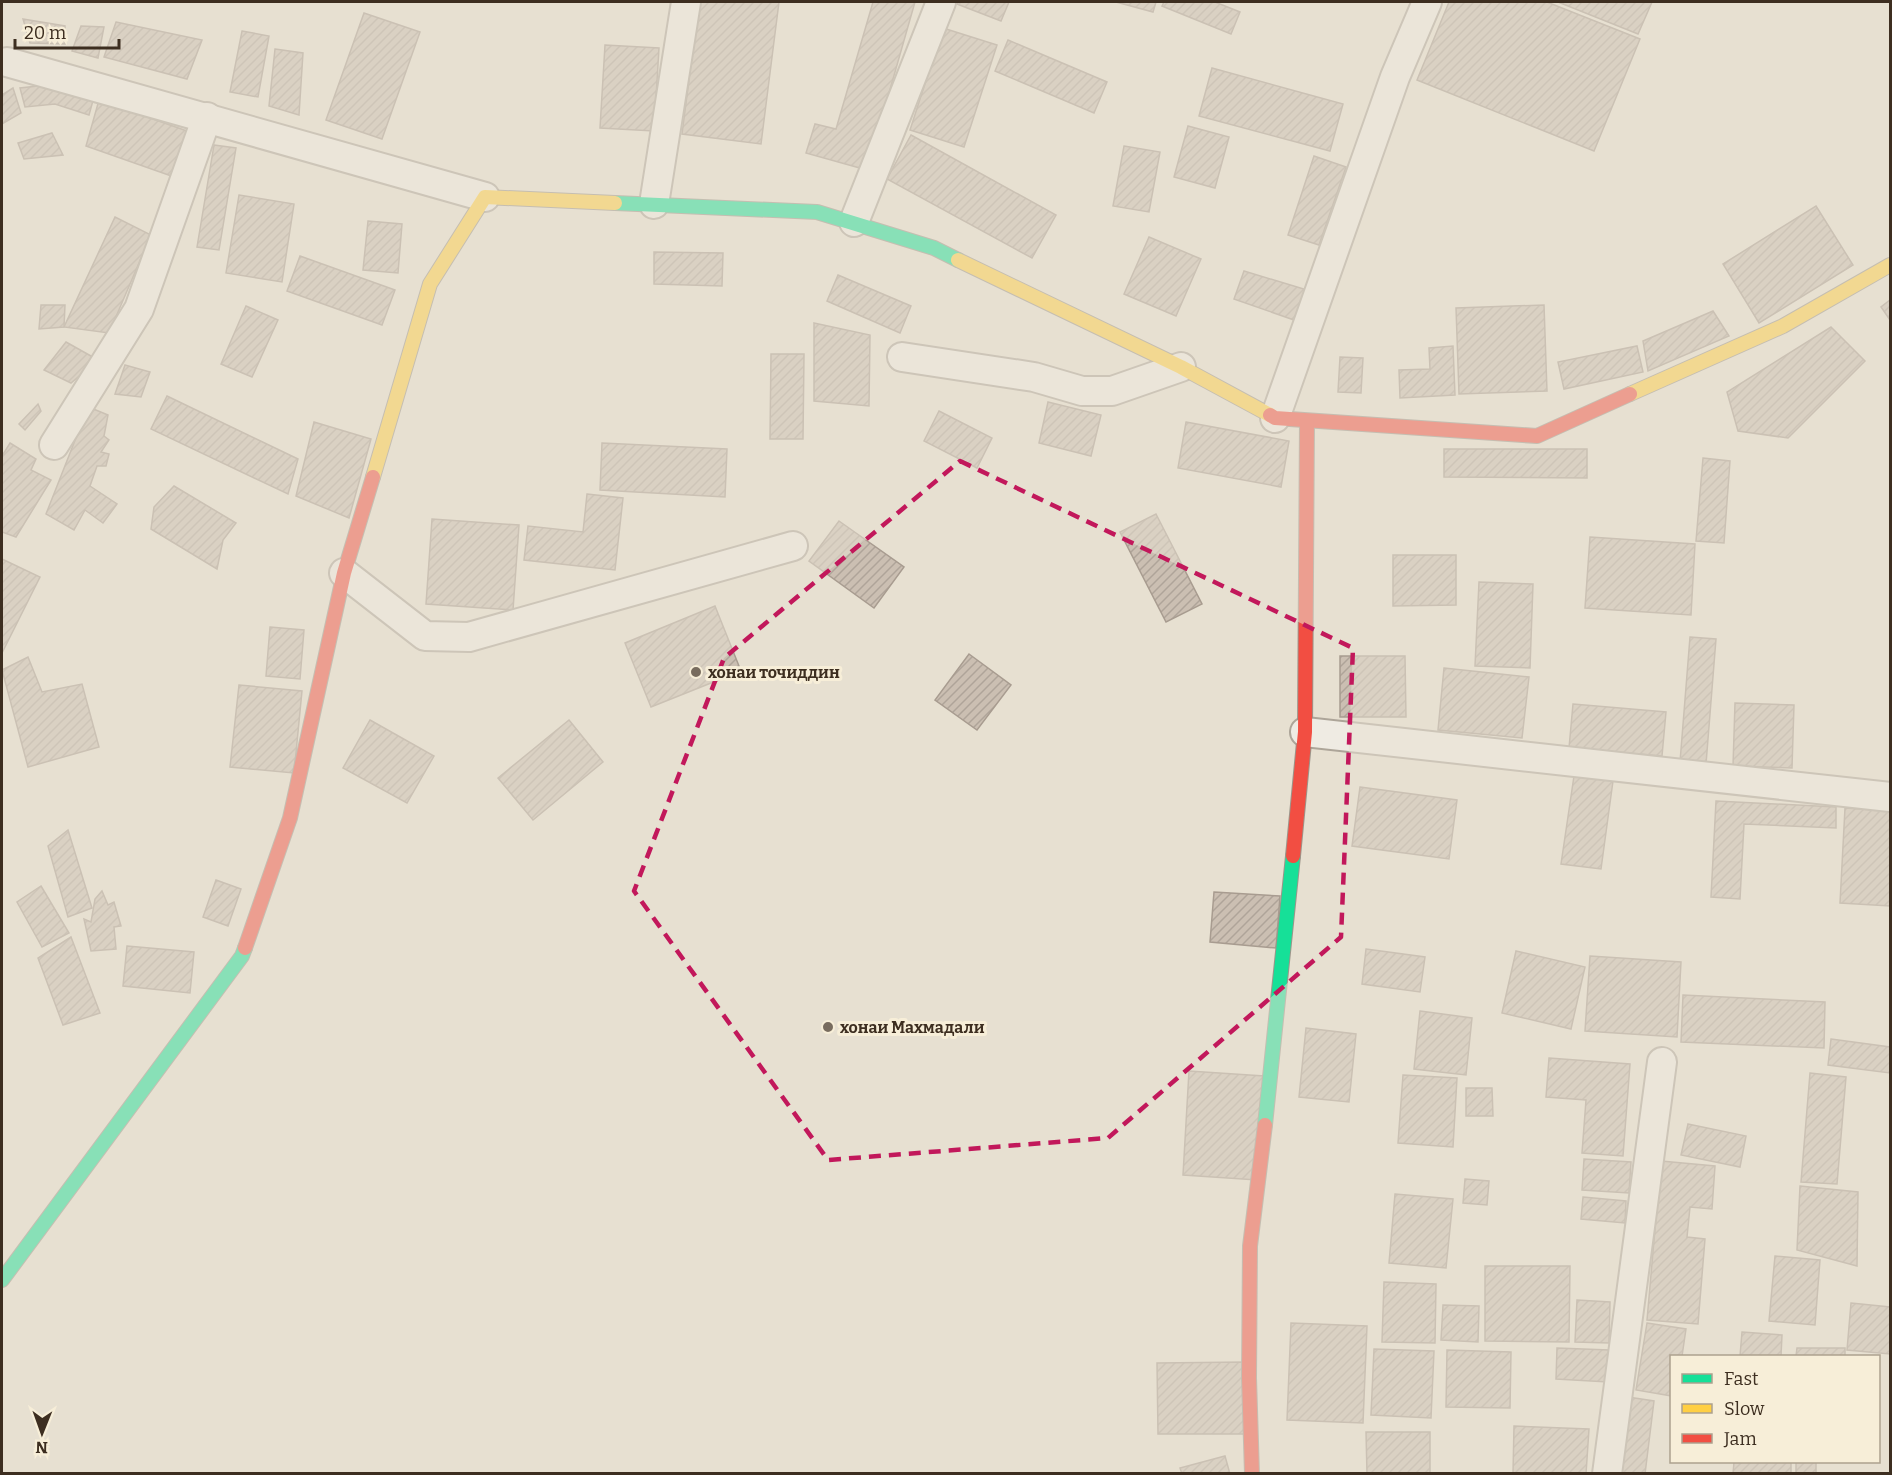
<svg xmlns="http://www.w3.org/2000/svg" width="1892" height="1475" viewBox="0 0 1892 1475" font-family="Bitter,serif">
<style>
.building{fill:url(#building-hatch);stroke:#a89c90;stroke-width:1.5}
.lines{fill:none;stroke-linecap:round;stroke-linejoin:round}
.street-casing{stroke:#ada599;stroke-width:32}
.fast-casing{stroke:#9c958a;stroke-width:16}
.slow-casing{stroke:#9c958a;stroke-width:16}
.jam-casing{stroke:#9c958a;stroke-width:16}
.street{stroke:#efebe3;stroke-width:28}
.fast{stroke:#16e098;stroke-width:14}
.slow{stroke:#ffcf43;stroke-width:14}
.jam{stroke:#f24e42;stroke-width:14}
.marked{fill:none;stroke:#c2185b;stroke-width:4.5;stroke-dasharray:12 8;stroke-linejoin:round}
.poi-dot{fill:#786c5e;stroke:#f7eed8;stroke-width:2}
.labels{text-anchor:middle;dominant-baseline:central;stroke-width:6;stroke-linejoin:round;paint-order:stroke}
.poi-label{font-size:16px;font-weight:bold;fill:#3d2e20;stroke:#f7eed8;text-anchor:start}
</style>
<defs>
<pattern id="building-hatch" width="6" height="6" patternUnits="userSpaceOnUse" patternTransform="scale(1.5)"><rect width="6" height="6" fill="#cbbfb2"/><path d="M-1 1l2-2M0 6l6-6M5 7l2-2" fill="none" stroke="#afa499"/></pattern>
</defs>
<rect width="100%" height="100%" fill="#e7e0d1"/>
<!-- building -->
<g class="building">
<polygon points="699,2 779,2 761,144 682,134"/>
<polygon points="873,2 915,2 867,170 806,153 815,124 836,129"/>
<polygon points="958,2 1009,2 1001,21 957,4"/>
<polygon points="1116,2 1156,2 1153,12"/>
<polygon points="1164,2 1215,2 1240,12 1231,34 1162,6"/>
<polygon points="1449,2 1547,2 1640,39 1594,151 1417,80"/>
<polygon points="1558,2 1652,2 1638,34"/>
<polygon points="364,13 420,32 382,139 326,120"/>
<polygon points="23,19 65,26 65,44 30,43"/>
<polygon points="116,22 202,40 187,79 104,57"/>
<polygon points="81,26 104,27 98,58 72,51"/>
<polygon points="943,28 997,45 964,147 910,130"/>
<polygon points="242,31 269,36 258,97 230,92"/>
<polygon points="1008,40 1107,82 1094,113 995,71"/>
<polygon points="605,45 659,48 654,131 600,128"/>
<polygon points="275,49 303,53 299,115 269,106"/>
<polygon points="1212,68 1343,104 1330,151 1199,116"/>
<polygon points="56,84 94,97 89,115 55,104 25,107 20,88"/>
<polygon points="13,88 21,113 2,124 2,95"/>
<polygon points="99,100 187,131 177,178 86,146"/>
<polygon points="1188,126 1229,137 1215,188 1174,177"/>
<polygon points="52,133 63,155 24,159 18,143"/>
<polygon points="911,135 1056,215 1032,258 887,179"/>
<polygon points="214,145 236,148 219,250 197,247"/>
<polygon points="1124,146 1160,152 1149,212 1113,206"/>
<polygon points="1314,156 1346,167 1319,245 1288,235"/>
<polygon points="239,195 294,204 282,282 226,273"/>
<polygon points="1816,206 1853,265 1759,323 1723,264"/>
<polygon points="115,217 151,235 109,333 64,327"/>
<polygon points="368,221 402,224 398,273 363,270"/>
<polygon points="1149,237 1201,259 1176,316 1124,294"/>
<polygon points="654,252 723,253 722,286 654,284"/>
<polygon points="300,256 395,290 382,325 287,291"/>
<polygon points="1244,271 1307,290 1294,320 1234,299"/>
<polygon points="838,275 911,306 900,333 827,301"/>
<polygon points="1890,300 1890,320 1881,307"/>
<polygon points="41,305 65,305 64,327 39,329"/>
<polygon points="1544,305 1547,391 1459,394 1456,308"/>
<polygon points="246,306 278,320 252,377 221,364"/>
<polygon points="1713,311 1729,336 1648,371 1643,341"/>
<polygon points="814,323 870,335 869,406 814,401"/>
<polygon points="1831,327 1865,361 1788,438 1738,431 1727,392"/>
<polygon points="66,342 98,360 71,383 44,370"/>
<polygon points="1453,346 1455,395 1400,398 1399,370 1430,369 1429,348"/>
<polygon points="1637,346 1643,372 1564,389 1558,362"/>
<polygon points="771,354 804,354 803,439 770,439"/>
<polygon points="1340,357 1363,358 1361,393 1338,392"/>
<polygon points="125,365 150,372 141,397 115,394"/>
<polygon points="167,396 298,459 288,494 151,429"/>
<polygon points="1048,402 1101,415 1091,456 1039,443"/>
<polygon points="38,404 41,411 25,430 19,424"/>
<polygon points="91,408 108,415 104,436 109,440 101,452 109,454 106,466 97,466 90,486 117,504 103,523 85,510 74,530 46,514 85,415"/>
<polygon points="939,411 992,438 977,468 924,441"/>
<polygon points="314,422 371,439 349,518 296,496"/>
<polygon points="1186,422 1289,441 1281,487 1178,468"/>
<polygon points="10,443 36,459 31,470 51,480 16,537 2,532 2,456"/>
<polygon points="602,443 727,449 725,497 600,490"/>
<polygon points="1444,449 1587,449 1587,478 1444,477"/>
<polygon points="1703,458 1730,461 1724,543 1696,541"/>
<polygon points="174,486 236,523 223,540 217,569 151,529 154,507"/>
<polygon points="587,494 623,498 615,570 524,560 528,526 583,532"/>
<polygon points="1156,514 1202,604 1166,622 1120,532"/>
<polygon points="432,519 519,525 513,610 426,604"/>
<polygon points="839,521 904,567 874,608 809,561"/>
<polygon points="1590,537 1695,544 1691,615 1585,608"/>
<polygon points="1393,555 1456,555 1456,605 1393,606"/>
<polygon points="2,559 40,577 2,653"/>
<polygon points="1479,582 1533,584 1530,668 1475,666"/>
<polygon points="715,606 741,671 651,707 625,643"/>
<polygon points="270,627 304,630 300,679 266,676"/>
<polygon points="1690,637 1716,639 1706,764 1680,762"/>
<polygon points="969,654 1011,685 977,730 935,700"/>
<polygon points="1340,656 1405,656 1406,717 1340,717"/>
<polygon points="28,657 42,692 82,684 99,747 28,767 2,670"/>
<polygon points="1444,668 1529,677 1522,738 1438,730"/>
<polygon points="239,685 302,691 294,773 230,767"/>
<polygon points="1735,703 1794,705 1792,768 1733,766"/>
<polygon points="1573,704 1666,712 1662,756 1569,748"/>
<polygon points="370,720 434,756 407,803 343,768"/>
<polygon points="569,720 603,762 533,820 498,778"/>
<polygon points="1574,776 1613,781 1601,869 1561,864"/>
<polygon points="1360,787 1457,800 1449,859 1352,846"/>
<polygon points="1716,801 1836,807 1836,828 1744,824 1740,899 1711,897"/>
<polygon points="1845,808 1890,811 1890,906 1840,903"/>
<polygon points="68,830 92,908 68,917 48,846"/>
<polygon points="216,880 241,889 228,926 203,917"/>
<polygon points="41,886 69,933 42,947 17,902"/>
<polygon points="102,891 108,905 114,902 121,926 114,927 116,949 91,951 84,919 91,922 95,899"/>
<polygon points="1214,892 1280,896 1276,948 1210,942"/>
<polygon points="71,937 100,1013 63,1025 38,958"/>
<polygon points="127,946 194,952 190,993 123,986"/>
<polygon points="1366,949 1425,957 1420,992 1362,984"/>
<polygon points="1516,951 1585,967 1571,1029 1502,1013"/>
<polygon points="1590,956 1681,962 1677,1037 1585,1031"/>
<polygon points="1683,995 1825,1002 1824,1048 1681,1042"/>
<polygon points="1420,1011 1472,1018 1466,1075 1414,1069"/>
<polygon points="1306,1028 1356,1034 1349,1102 1299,1097"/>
<polygon points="1831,1039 1890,1047 1890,1073 1828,1065"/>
<polygon points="1549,1058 1630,1064 1623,1156 1582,1153 1586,1100 1546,1097"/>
<polygon points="1189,1071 1264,1076 1257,1180 1183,1175"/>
<polygon points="1810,1073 1846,1077 1837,1184 1801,1182"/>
<polygon points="1403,1075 1457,1078 1453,1147 1398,1143"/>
<polygon points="1466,1088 1492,1088 1493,1116 1466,1116"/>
<polygon points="1688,1124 1746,1136 1740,1167 1681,1155"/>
<polygon points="1584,1159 1631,1162 1629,1193 1582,1190"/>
<polygon points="1661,1161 1715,1166 1712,1209 1690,1207 1687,1237 1705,1239 1698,1324 1647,1320"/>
<polygon points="1465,1179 1489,1181 1487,1205 1463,1203"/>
<polygon points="1800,1186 1858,1192 1857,1266 1797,1250"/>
<polygon points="1395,1194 1453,1199 1446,1268 1389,1263"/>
<polygon points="1583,1197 1626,1201 1625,1223 1581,1219"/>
<polygon points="1775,1256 1820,1260 1815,1325 1769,1321"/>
<polygon points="1485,1266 1570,1266 1569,1342 1485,1341"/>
<polygon points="1384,1282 1436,1284 1435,1343 1382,1342"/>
<polygon points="1577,1300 1610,1302 1609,1343 1575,1342"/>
<polygon points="1851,1303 1890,1307 1890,1354 1847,1350"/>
<polygon points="1443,1305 1479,1306 1478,1342 1441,1340"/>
<polygon points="1291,1323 1367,1326 1363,1423 1287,1420"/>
<polygon points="1647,1323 1686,1329 1682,1356 1672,1356 1672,1396 1636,1390"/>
<polygon points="1742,1332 1782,1335 1781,1356 1740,1356"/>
<polygon points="1557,1348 1609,1350 1608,1382 1556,1379"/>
<polygon points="1797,1348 1845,1348 1845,1356 1796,1356"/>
<polygon points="1374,1349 1434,1351 1431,1418 1371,1415"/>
<polygon points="1447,1350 1511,1352 1510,1408 1446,1407"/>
<polygon points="1245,1362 1246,1434 1158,1434 1157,1363"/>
<polygon points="1628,1397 1654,1401 1645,1474 1618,1474"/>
<polygon points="1514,1426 1589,1429 1586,1474 1475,1474 1513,1473"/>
<polygon points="1366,1432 1430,1432 1430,1474 1367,1474"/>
<polygon points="1225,1456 1230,1474 1182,1474 1180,1468"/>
<polygon points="1734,1462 1791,1462 1791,1474 1733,1474"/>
<rect x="1796" y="1462" width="20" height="12"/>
</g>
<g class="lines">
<defs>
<g id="street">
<polyline points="7,62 485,197"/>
<polyline points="654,204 686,2"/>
<polyline points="854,222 941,2"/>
<polyline points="902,357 1034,377 1082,391 1112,391 1181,367"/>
<polyline points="1275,418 1395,77 1427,2"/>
<polyline points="54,445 139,309 207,117"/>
<polyline points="344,573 425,636 469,637 793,546"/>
<polyline points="1305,732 1890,797"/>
<polyline points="1607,1474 1662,1062"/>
</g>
<g id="fast">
<polyline points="615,203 817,212 934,248 958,260"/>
<polyline points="1265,1125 1293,856"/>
<polyline points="2,1280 242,956 245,948"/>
</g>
<g id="slow">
<polyline points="958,260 1181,367 1270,415"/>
<polyline points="1630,394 1783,326 1890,265"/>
<polyline points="373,477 430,284 485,197 615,203"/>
</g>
<g id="jam">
<polyline points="1270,415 1275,418 1537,436 1630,394"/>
<polyline points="1293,856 1305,732 1307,421"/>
<polyline points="245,948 290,818 344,573 373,477"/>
<polyline points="1252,1474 1249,1378 1250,1246 1265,1125"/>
</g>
</defs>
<!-- street casing -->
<use href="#street" class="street-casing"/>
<!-- fast casing -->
<use href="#fast" class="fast-casing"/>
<!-- slow casing -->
<use href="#slow" class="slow-casing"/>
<!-- jam casing -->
<use href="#jam" class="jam-casing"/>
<!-- street -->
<use href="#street" class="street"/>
<!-- fast -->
<use href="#fast" class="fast"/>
<!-- slow -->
<use href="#slow" class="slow"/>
<!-- jam -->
<use href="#jam" class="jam"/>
</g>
<!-- marked area -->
<path d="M0 0H1892V1475H0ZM960,461l393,187 -12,289 -233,201 -280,22 -194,-269 90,-233z" fill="#e7e0d1" fill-opacity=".55" fill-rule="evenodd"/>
<path class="marked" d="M960,461l393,187 -12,289 -233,201 -280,22 -194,-269 90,-233z"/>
<!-- markers -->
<g class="poi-dot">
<circle cx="696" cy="672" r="6"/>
<circle cx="828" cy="1027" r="6"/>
</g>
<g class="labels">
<!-- poi labels -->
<g class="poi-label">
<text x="708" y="672">хонаи точиддин</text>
<text x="840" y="1027">хонаи Махмадали</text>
</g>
</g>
<!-- border -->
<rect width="1892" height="1475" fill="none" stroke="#3d2e20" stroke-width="6"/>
<!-- legend -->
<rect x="1670" y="1355" width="210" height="108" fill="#f7eed8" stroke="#ada18e" stroke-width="1.5"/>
<rect x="1682" y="1374" width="30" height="9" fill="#16e098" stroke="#ada18e" stroke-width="1.5"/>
<text x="1724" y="1385" font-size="18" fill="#3d2e20">Fast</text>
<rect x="1682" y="1404" width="30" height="9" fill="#ffcf43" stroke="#ada18e" stroke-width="1.5"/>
<text x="1724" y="1415" font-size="18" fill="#3d2e20">Slow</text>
<rect x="1682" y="1434" width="30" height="9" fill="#f24e42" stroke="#ada18e" stroke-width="1.5"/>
<text x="1724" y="1445" font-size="18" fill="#3d2e20">Jam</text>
<!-- north arrow -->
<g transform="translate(42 1433) rotate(181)" stroke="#f7eed8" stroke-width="4.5" paint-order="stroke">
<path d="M0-4.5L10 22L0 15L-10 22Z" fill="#3d2e20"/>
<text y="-9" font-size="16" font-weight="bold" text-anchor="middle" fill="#3d2e20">N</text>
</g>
<!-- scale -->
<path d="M15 39v9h104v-9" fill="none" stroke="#3d2e20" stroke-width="3"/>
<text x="24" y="39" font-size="18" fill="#3d2e20" stroke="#f7eed8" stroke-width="4.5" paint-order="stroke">20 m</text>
</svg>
